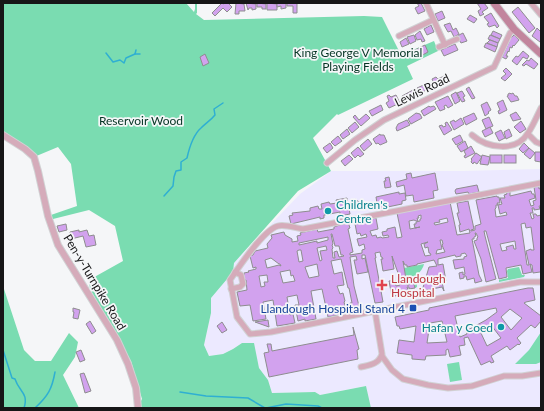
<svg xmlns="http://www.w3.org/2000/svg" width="544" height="411" viewBox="0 0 544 411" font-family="Lato,sans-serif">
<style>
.medical{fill:#ece9ff}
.green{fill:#7adcb1}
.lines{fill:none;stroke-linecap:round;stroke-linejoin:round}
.stream{stroke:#2fafd2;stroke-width:1.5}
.building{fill:#d2a2ee;stroke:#8e8d8f;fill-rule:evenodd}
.minor-casing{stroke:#d1d2d4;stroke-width:7}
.tertiary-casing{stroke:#d1d2d4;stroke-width:8}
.secondary-casing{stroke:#d1d2d4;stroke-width:9}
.minor{stroke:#d5abba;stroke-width:5}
.tertiary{stroke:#d5abba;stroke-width:6}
.secondary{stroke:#c2859d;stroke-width:7}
.culture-dot{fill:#0f9aa8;stroke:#f5f6f8;stroke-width:1.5}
.health-dot{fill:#e0444e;stroke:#f5f6f8;stroke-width:1.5}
.transit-dot{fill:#1a4fb4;stroke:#f5f6f8;stroke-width:1.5}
.labels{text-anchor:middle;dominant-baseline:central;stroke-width:3.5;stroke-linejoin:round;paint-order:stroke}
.park-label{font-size:12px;fill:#043423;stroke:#f5f6f8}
.street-label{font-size:12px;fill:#161617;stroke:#f5f6f8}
.culture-label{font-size:12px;fill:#0d838f;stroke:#f5f6f8;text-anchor:start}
.health-label{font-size:12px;fill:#be3a42;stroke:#f5f6f8;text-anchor:start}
.transit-label{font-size:12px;fill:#164399;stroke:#f5f6f8;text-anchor:end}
</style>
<rect width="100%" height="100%" fill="#f5f6f8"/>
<!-- medical -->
<polygon class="medical" points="541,169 541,408 371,408 365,386 320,395 315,392 272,393 268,380 259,368 253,343 242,343 233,349 223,354 209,356 204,345 211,313 211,298 233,272 234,263 300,194 331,171 463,171"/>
<!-- green -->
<g class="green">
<polygon points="3,3 186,3 194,12 195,9 195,3 197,3 197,13 196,14 204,20 364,16 382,17 401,55 434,41 438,51 407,66 413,79 338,115 337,114 313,138 331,171 298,191 234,263 233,272 211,298 211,313 204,345 209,356 223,354 233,349 242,343 254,343 259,368 268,380 272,393 315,392 320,395 366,386 371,408 141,408 140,403 142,399 131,361 90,289 89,280 123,261 115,226 89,210 49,220 48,216 77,206 71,164 58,147 34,157 3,135"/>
<path d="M424,264c-1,5 -4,7 -6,11 -2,4 -1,9 -1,12l-2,1 -2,-12 -7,2 -2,-10z"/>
<polygon points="519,267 522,275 525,275 524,277 499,282 499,280 508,278 507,271 508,269"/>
<polygon points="3,286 24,350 35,361 51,361 69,333 78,342 75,357 63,375 79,408 3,408"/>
<polygon points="541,332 541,362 536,364 515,364 529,350"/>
<polygon points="459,362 462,380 450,382 447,364"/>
</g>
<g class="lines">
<!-- stream -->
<g class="stream">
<polyline points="106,53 113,62 120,60 124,63 126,58 135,54 136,50"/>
<polyline points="135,54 140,54"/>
<path d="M164,196l9,-10 1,-9 2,-6 5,-1v-8l6,-4c2,-9 6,-23 14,-30 5,-5 9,-7 14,-13l-1,-6 9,-6"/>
<path d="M3,350l9,28 3,1c4,13 14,14 9,29"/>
<polyline points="180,392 206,396 248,398 265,408"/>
<path d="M35,408c13,-12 17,-19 20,-36"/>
<polyline points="266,408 286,404 318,406 322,408"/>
</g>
</g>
<!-- building -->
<g class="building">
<polygon points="222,3 224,4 225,3 231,3 229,4 232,7 227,12 223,8 215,16 212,13"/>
<polygon points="236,3 244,4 245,11 239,11 239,14 235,14"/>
<polygon points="246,3 256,4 256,9 252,10 252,8 249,8 248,10"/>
<polygon points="257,3 266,4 266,9 262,9 262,7 257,7"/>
<polygon points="267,3 277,4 277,10 267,10"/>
<polygon points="277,3 286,3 286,8 281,9 281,6 277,7"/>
<polygon points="287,3 297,3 297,13 293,13 293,6 287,6"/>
<polygon points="417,3 421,3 425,11 418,14 415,8 419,6"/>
<polygon points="477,3 484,3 488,8 482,12 484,14 480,16 478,11 481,9"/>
<polygon points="518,7 535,28 529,33 512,12"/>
<polygon points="442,11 445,18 438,21 435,14"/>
<polygon points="491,13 499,26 497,28 495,25 489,27 487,24 489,23 484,17"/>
<polygon points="470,15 477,19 474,23 467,19"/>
<polygon points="450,23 453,30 456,28 459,34 454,37 451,31 448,32 444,25"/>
<polygon points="431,25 434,32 427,35 424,29"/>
<polygon points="537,28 541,32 541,41 540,42 532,36"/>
<polygon points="420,31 425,41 422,42 421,39 417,40 415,35"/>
<polygon points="493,31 502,35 500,39 491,35"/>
<polygon points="463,33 467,41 461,43 457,36"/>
<polygon points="414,35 416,41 410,44 407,37"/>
<polygon points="490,35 500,39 498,43 488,39"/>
<polygon points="514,35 519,40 514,46 513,45 512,48 510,47 509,52 508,51 506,56 508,56 506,59 502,57 509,42 508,41"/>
<polygon points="406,38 409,44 402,47 400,42"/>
<polygon points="490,40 498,43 497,47 487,43"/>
<polygon points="486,43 497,47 495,52 484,47"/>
<polygon points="455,44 458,50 444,56 441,50"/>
<polygon points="425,45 428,52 419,57 415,50"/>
<polygon points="523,51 529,56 527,59 523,57 517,65 512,61 516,56 518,57"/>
<polygon points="205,54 209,63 203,66 200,57"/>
<polygon points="531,58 538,64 534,69 526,64 524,66 522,65 527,60 529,61"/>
<polygon points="506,68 512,74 505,81 501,78 506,74 503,71"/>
<polygon points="444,76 446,81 435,86 432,79 436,77 438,79"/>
<polygon points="428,83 431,88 420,93 417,88"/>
<polygon points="469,87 475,98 472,99 466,89"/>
<polygon points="413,90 415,95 404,101 402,96"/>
<polygon points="462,91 465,96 463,97 465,101 462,102 457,93"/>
<polygon points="456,92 460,101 455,104 451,95"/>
<polygon points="510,93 511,94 513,93 515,96 517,96 519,100 511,102 507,96 508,96 508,94"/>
<polygon points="389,95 391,97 396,95 400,103 389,108 386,103 389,101 387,96"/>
<polygon points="448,96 453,105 448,108 446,105 444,106 445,109 440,111 435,102"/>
<polygon points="503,100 507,110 499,114 498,111 500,110 497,103"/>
<polygon points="487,102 491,110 488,112 489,113 485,116 481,105"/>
<polygon points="381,105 383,110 372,116 369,111"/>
<polygon points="429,106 430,107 434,106 436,109 424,116 421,111"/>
<polygon points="516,112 521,119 513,121 510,115"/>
<polygon points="416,113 420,114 422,118 411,124 408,119"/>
<polygon points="474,113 477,119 466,125 463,118"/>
<polygon points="366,114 370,118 361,126 353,117 355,115 359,120"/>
<polygon points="489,117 493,126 486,129 482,120"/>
<polygon points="461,118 464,124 454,130 450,122 454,120 455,122"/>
<polygon points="407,120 410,125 397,131 396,128 398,124"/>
<polygon points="521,121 526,129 520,133 514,127"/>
<polygon points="355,122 359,127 352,133 348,128"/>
<polygon points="447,122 452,130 444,135 439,126 442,125 443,127 446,126 445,123"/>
<polygon points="490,127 493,133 485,137 482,131"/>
<polygon points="347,129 350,134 343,139 340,135"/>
<polygon points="509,129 512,136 506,139 504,132"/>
<polygon points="501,130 505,138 499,141 495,133"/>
<polygon points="380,134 380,135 384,135 387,142 380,145 378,143 376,144 373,139"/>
<polygon points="460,135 463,141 456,145 452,139"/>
<polygon points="338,136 342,141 335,146 331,142"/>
<polygon points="368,139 372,144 364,151 360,146"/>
<polygon points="465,141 468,148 461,152 457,146"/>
<polygon points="330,143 333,148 327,153 323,148"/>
<polygon points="524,143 529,148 523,153 519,149"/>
<polygon points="471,146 475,153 465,158 464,156 466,155 464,151"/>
<polygon points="358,147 364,154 360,157 358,155 355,158 351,153"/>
<polygon points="529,148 535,153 530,159 524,154"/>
<polygon points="535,152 541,152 541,162 535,161"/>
<polygon points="476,153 482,157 477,164 474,162 473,164 471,162 472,160 471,159"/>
<polygon points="349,155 353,159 345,166 341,161"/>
<polygon points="482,155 490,157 488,165 480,164"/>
<rect x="490" y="155" width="12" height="8"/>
<rect x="504" y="155" width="12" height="8"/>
<polygon points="411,173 412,178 435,173 438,190 433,191 434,198 414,202 413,195 406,196 404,185 397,187 396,182 407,179 406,174"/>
<polygon points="389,177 391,187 385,188 384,181 386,181 385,178"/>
<polygon points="477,185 479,192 469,194 468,192 456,194 455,191 456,189"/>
<path d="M539,186v3l2,-1v18h-2l1,3 -6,1v-2h-2l1,5h-3l2,6 2,-1 -1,-4h3l1,2 4,-1v58l-1,-1 -7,1 -1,-8 -2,-1 2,8 -9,2 -2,-9 -15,3 1,9 -8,2 -13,-48h-2l1,5 11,43 -10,3 -5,-23 -7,-18 3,-1v-2l1,-1 -2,-4h-1l1,3 -2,1v2h-2l7,36 3,6 -7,2 -1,-5 -7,2 -1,-4h-2v2l-4,1 -1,-6 4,-1v3l2,-1 -1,-7 -9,2 -2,-9 11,-1v-2l3,-1 -2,-3 -4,1v2l-5,1 -1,-2 -17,4v6l5,-1 3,17 -4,1 2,9 -2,-4 -20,4 7,-24 8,-1 -3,-6 -17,4v1l-10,2v-2h-2l-2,-4 4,24h2l-2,-7 5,-1 3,11 -6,1v-2h-2l3,9 -8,1 -1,-6 -3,1v3l-6,2 -3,-16 6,-1 1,6 4,-1 -2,-12 -6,-17 2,13 -11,2 -2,-12h2l-1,-2h-1l-1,-5 -5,1 1,5h-1l8,44 -8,1 -10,-48h-3v4l3,-1 3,14 -11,2 -3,-14h3l-1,-4 -6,1 4,29 5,20 -8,2 -1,-5h2l-3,-15h-1l-7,-29 -10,2 3,13 8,-2 2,13 -7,1 3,8 3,-1 2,8 -1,1 2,7 -2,2v3l-16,3 -6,-28 -11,2 5,28 -11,2v-2l-7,2 -3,-16h4l-2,-10 -10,2 3,18 3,-1 2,9 -18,3 -4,-26 -10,2 3,17 -13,2 -3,-16 -10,1 -3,-14 10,-2 -1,-10 -6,1 -1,-5 5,-1v-2l5,-1 -1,-1 8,-2v-2l-3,1 -3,-12 3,-1 2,-4 13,-3 -1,-4 5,-6 -1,-3 13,-3 1,3 7,4v3l6,-1 -1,-5 4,-1 -1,-2 17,-4 1,3 16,-3v-2l14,-5 2,6 -2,1 5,23 -3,1v2l12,-2v-3l3,-1 -1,-5 -5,2 -2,-7 10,-2 -1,-3 -5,2 -1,-3 -3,1 -2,-10 9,-1 -1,-2 13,-3 2,11 -8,2 2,5 4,-1 1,3 4,-1 1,1 7,-1 -1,-2 -5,1 -1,-4 5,-1v-2l8,-2 2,11 5,-1 -5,-24 53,-11 7,33 13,-2 -1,-4 -9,3 -1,-7 2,-1h-1l-3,-11h2l-2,-10 11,-2 6,28 -3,1v1l4,-1v-4l6,-2 -5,-24 21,-4v1h2l1,6h-3l1,2h-2v3l-1,1 1,8 11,-2 -1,-3 -6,2 -2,-9 4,-1 -2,-6h5l-1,-3 3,-1 -1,-2 4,-1v5l21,-5 1,3h2l1,4 -6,2 2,6 3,-1 -1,-4 3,-1 -2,-13zM421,215v4h-1v2l-4,1v2h-2l1,4 5,-1 -10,2 -1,-8 5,-1 2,1h2l-1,-3h2l-1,-2zM447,218l1,4 -13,3 -1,-2 6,-1 -1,-2zM525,223l1,5 5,-1 3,23h-3v-1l-5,2 3,14h-2l-6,-41zM331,234h1l3,12h4l2,9h2l1,1 -5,1 -2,-6 -3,1 1,6h-2l-1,-9 1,-1 -1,-3 1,-1zM328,237v3l-11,3v-2l-18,4v-2zM440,240h2l1,4 -1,1 3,7 -9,2 1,-4 5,-1zM515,241l1,8h-2l-1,-4 -7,2 1,3 -5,1 -2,-7zM428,242l-4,2 1,4 3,-1 1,6h1l1,2 -6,1 -4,-12zM326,246l1,4 -7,1 2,9 -2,1 -3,-13zM299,250h2l2,11 -4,1 -2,-11zM271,258l8,6h1l1,2 -2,-1 -12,3 -2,-8zM317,264l2,12 -10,2 -4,-11zM290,270l1,6 2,-1 2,6 -12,2 -3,-11zM267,275l1,7h-4l1,4 -4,1 -2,-11z"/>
<polygon points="399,192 399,194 405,193 406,200 402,201 402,204 378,209 376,197"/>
<polygon points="347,198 350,214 340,216 340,212 324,215 324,218 320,219 320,217 291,224 289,216 293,215 292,213 310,211 310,208 318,206 319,209 322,209 321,204 329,202 330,204 337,203 336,200"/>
<polygon points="355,199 362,204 359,208 352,202"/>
<polygon points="66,224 67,230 59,232 57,226"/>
<polygon points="79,230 79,232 87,230 89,236 94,235 96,245 86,247 83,236 71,239 70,232"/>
<path d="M528,288h5l2,12 -9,2 -2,1 17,13v5l-6,7 -4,-3 -14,13 4,5 -2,2 -1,-1 -8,6 -3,-4 -16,10 3,6 -3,1 -1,-2 -9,4 -13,-28 -4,1 1,7 -6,1 2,9 -11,2 -2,-8 -2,1v5l-20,1 -1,4 -13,-1v-4l-15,-2 2,-13 15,2 2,-16 -16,3 -1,-3h-2l-2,-9 34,-7v-2zM496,308l1,4 -11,8 -20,11 1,3 -7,3 -5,-21zM510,309l12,9 -11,12 -10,-13zM442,321l5,21 -20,1 3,-20zM491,325l10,13 -14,8 -7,-15z"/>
<polygon points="73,308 80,310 78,319 73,318 74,312 73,312"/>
<polygon points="268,320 269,327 255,322"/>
<polygon points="90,321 96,331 92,334 86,324"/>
<polygon points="222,322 227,330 222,333 217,326"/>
<polygon points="353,327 359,349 357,350 358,359 269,377 264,353 269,352 267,344 271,344 272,351 354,335"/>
<polygon points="81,350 85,360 80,362 76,352"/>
<polygon points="84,373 91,391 85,393 80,374"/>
</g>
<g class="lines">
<defs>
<g id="minor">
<polyline points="426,3 445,45"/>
<polyline points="531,3 541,15"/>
<polyline points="399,36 433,20"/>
<polyline points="439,47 457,39"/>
<polyline points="528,134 536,142 541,144"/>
<path d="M472,135c15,13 44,18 56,-2 5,-7 9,-17 13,-25"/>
<polyline points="327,163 355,140 384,120 494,67 510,33 514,29"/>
<path d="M541,183l-238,46c-8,-1 -18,-5 -25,-3 -15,4 -39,41 -48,54l7,37 13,17 21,-2 249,-50h21"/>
<polyline points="231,289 240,287 243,284 241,275 235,272"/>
<polyline points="382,356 392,370 403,379 428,385 448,388 472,386 504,376 522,376 541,373"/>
<path d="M361,367c9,-2 18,-3 21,-13l-7,-43"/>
</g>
<polyline id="tertiary" points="3,135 25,149 34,157 38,171 48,216 58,245 117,340 128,364 136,388 138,408"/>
<polyline id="secondary" points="494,3 514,29 541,54"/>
</defs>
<!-- minor casing -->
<use href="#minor" class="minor-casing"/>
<!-- tertiary casing -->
<use href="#tertiary" class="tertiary-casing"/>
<!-- secondary casing -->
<use href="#secondary" class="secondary-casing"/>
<!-- minor -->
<use href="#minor" class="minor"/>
<!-- tertiary -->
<use href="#tertiary" class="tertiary"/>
<!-- secondary -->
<use href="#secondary" class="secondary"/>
</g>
<!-- markers -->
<g class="culture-dot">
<circle cx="328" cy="211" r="4"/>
<circle cx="501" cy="327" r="4"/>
</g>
<path class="health-dot" d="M380 279h4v4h4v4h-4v4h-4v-4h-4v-4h4z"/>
<rect class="transit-dot" x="409" y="304" width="8" height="8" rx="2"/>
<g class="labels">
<!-- park labels -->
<g class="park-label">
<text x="358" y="52">King George V Memorial<tspan x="358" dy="14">Playing Fields</tspan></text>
<text x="141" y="120">Reservoir Wood</text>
</g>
<!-- street labels -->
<g class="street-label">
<text transform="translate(422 90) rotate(-26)">Lewis Road</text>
<text transform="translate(95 282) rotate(59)">Pen-y-Turnpike Road</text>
</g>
<!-- culture labels -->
<g class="culture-label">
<text x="336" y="204">Children's<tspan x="336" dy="14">Centre</tspan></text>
<text x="493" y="327" text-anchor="end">Hafan y Coed</text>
</g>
<!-- health labels -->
<g class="health-label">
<text x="391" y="278">Llandough<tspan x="391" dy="14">Hospital</tspan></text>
</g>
<!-- transit labels -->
<g class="transit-label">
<text x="405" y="308">Llandough Hospital Stand 4</text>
</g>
</g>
<!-- border -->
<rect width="544" height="411" fill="none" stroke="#161617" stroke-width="8"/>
</svg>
